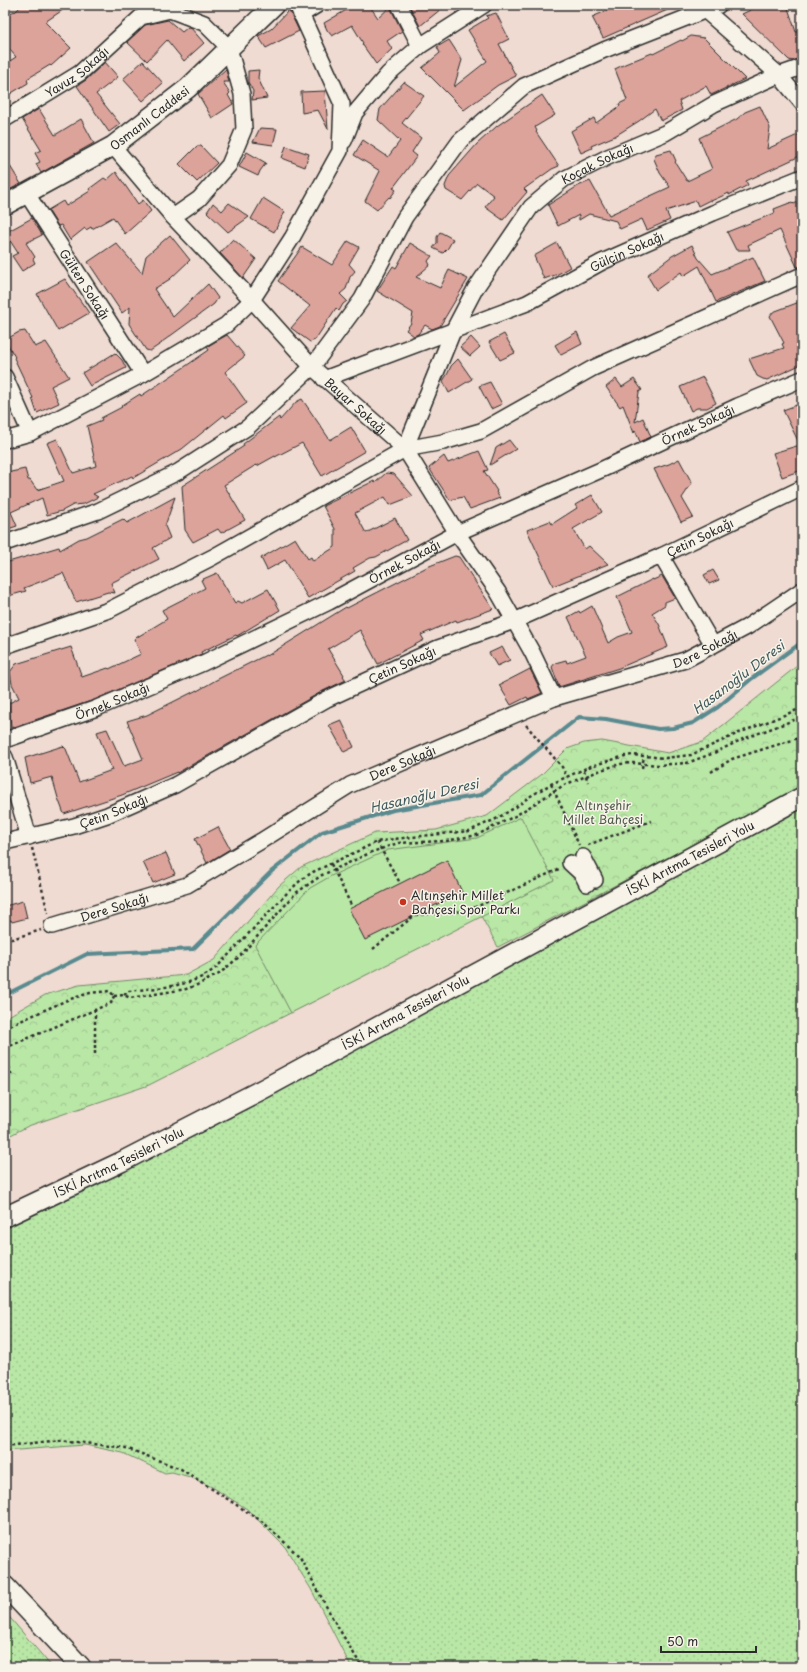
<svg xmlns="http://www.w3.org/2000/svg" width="807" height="1672" viewBox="0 0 807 1672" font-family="'Playpen Sans',sans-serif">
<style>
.grass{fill:url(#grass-dots);stroke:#728968}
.forest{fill:url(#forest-crowns);stroke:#728968}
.garden{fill:#b9e7a6;stroke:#728968}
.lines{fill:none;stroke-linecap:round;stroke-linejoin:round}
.stream{stroke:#598a8f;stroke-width:4}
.building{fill:#dca39b;stroke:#2b2b2b}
.minor-casing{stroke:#2b2b2b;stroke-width:18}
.major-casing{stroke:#2b2b2b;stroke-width:22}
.path{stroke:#2b2b2b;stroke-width:2.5;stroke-dasharray:3 3;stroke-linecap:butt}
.minor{stroke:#f7f3e8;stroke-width:15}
.major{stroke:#f7f3e8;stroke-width:19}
.poi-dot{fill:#c8321e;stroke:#f7f3e8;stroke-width:1.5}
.labels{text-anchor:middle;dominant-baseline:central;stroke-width:3;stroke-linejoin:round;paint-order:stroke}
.street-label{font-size:12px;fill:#2b2b2b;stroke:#f7f3e8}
.park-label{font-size:12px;fill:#4e5a4a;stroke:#f7f3e8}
.poi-label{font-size:12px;fill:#2b2b2b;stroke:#f7f3e8;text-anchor:start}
.water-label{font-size:13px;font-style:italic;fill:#425a5d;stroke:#f7f3e8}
</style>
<defs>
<pattern id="grass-dots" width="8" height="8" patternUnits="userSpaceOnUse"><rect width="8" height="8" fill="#b9e7a6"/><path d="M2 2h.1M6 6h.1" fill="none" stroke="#9fc68f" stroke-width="1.8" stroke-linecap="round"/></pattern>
<pattern id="forest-crowns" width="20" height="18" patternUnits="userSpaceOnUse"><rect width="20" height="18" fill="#b9e7a6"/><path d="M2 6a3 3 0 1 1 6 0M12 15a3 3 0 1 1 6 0" fill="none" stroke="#9fc68f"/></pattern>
</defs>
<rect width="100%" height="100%" fill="#efdbd1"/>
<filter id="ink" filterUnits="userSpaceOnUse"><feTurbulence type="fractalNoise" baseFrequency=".025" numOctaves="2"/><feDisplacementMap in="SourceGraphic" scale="8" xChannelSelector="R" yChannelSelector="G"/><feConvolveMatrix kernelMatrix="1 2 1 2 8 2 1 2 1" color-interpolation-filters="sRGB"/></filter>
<g filter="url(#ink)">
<!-- grass -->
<g class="grass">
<polygon points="802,809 802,1667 351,1667 311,1589 285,1547 247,1509 212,1487 190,1477 172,1472 165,1473 123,1453 85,1445 5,1451 5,1229 105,1181 267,1093 559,940"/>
<polygon points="5,1612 52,1667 5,1667"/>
</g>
<!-- forest -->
<polygon class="forest" points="802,662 802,787 498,947 481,916 149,1085 28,1126 5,1138 5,1018 45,995 79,985 186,975 214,960 279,886 301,867 375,833 436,830 487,816 541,775 567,749 584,743 602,741 668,753 702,742"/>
<!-- garden -->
<polygon class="garden" points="521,817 554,880 291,1013 255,945 310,888 331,876 388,850 477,838"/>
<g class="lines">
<!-- stream -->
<polyline class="stream" points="5,995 87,954 193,949 272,871 322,832 393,810 481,795 579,717 606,719 658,729 673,728 693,723 718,707 750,680 802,642"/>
</g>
<!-- building -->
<g class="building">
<polygon points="22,5 70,5 45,22 71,48 51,66 50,65 27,79 28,83 5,97 5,64 16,57 5,44 5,17 14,11 15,12"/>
<polygon points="355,5 369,5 378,18 390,7 402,31 387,41 392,49 376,64 362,44 363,43 352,25 332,36 327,30 324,23"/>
<polygon points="409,5 446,5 420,26"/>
<polygon points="620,5 679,5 603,38 592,17"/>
<polygon points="761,5 787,5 796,32 802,30 802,56 793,61 789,60 742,14"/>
<polygon points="289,10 299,31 266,48 258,36 271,29"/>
<polygon points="496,13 509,39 499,44 516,76 498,85 464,110 422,68 440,53 437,47 449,40 462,60 454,87 487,61 468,30 488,18 486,16"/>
<polygon points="168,20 182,32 188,27 190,27 204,43 184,61 167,40 147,61 127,42 145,25"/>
<polygon points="691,36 704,38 745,79 711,95 706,86 679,101 682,110 661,121 655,109 639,121 615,136 591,146 592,148 581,153 571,131 594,118 596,123 620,106 619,104 627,100 615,69 625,64 652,53 653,54 681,40 682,41"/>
<polygon points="143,61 163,83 143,101 123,79"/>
<polygon points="105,62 118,77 96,94 120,124 109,132 77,86 86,80"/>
<polygon points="226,69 229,82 223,82 230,93 228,95 233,104 212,118 198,94"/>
<polygon points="259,70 258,78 267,98 252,100 253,91 248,82 248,71"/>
<polygon points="404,82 424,96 402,123 421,138 412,152 417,156 393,188 396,190 390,198 389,197 377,210 365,201 380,171 354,155 363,140 388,157 400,141 378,120 380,109"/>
<polygon points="325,91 328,129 318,110 302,113 301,92"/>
<polygon points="542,95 555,115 535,127 537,131 536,132 559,166 552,169 524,189 527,192 503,220 485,207 494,196 477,183 462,200 446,190 445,186 449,176 477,144 497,126"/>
<polygon points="760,106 770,128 767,149 802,133 798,157 746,181 748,185 729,195 729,193 711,201 710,200 698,206 696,201 666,211 670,220 647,230 642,219 620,229 616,221 589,214 579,220 579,215 558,226 548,205 578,186 590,181 609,215 670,187 660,173 654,159 656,154 671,150 676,161 675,162 687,181 712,169 699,138 737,119 745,112"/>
<polygon points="39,109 55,135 81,119 94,143 41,173 36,164 40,162 35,153 41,150 22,119"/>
<polygon points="260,128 277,129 273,145 253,142"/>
<polygon points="197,146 201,146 217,163 197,182 179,164"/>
<polygon points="286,146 309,154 305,167 282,158"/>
<polygon points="247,152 266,163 260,171 258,176 239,167"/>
<polygon points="5,158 21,184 5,192"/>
<polygon points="116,172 138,204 143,200 151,211 125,234 113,217 92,229 91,227 86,230 85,228 70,240 61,225 58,226 48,210 63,201 66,206 90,191 89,189 104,178 107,180"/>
<polygon points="263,198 285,212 274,232 251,219"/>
<polygon points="802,200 802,266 797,267 780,230 748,245 750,250 736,250 727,232 775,213 774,209 792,202 794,204"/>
<polygon points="213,203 222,211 229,203 249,217 228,232 207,212"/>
<polygon points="32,218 42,235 26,243 35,257 33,259 35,263 22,271 12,256 18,253 5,233"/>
<polygon points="440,232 453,239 448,248 443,253 433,248 437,243 437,237"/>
<polygon points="170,235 190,260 170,279 154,289 173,317 208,284 218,298 214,304 162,342 162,343 150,351 146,350 129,324 130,307 122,313 88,262 116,243 142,273 146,256"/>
<polygon points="233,239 256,259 243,278 220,253"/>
<polygon points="348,241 359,247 349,264 355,271 350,277 346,289 340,294 347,301 343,304 339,311 336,308 315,340 310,342 291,328 310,306 278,281 302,247 332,265"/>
<polygon points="410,243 432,256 428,261 430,265 416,277 440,288 449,270 468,279 440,326 432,329 425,325 418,334 414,336 406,330 411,323 413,313 377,291 393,266 396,268"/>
<polygon points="557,243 570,267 558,274 544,279 534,256"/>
<polygon points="692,245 698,258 712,274 753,257 765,281 716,302 699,266 683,276 681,272 656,290 647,275 672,256"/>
<polygon points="65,279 89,313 58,331 37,294"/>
<polygon points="802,301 802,364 767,380 763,379 757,376 749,359 784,348 782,344 784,343 770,316 773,312"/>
<polygon points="25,331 35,347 46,342 69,377 51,386 59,403 37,413 32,398 33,398 14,358 15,357 5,340 19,332"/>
<polygon points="577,332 582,344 561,355 555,345"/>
<polygon points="504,334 515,353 500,360 489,342"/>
<polygon points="227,335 245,356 225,372 247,403 226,418 224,415 182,449 133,478 132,476 93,494 98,497 84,504 73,505 62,511 47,515 42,498 11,512 17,526 5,530 5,475 11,472 25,469 28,480 30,480 37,490 64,481 47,443 57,439 73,473 96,466 87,426 102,420 101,418 122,407 121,406 140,394 141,396 183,368 209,350 207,347 213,343"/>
<polygon points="471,337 480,347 470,356 460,347"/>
<polygon points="115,353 122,360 126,368 90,386 82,373"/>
<polygon points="458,359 472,379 449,393 443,381 448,373 451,366"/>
<polygon points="703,377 716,403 707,408 697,408 691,411 680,387"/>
<polygon points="616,379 622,387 634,379 642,390 639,392 635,422 643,418 651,437 640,442 635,430 634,433 623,405 620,407 606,387"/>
<polygon points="490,382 502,404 491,409 479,386"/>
<polygon points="302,399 330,440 351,427 365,451 322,476 302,443 275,457 275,456 257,466 256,465 224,485 245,520 221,533 218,529 193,542 185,530 182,486 244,446 243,444 279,417 280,420 296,402"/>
<polygon points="802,403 802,470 782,477 773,453 800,445 783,410"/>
<polygon points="509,440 516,449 490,465 496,448"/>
<polygon points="479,451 488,470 484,471 497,491 496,492 500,498 470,509 463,497 450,500 429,468 444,456 448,463"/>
<polygon points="679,459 692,483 682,498 693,517 681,522 654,469 669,464"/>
<polygon points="386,473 394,474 413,496 390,505 385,497 355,513 366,533 395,518 407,540 376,557 370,558 353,568 355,571 308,598 285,560 267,570 261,558 295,538 308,559 311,557 313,561 335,547 335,529 323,506 374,481 375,483"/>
<polygon points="592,495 602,512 573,529 585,549 589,546 608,564 553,586 527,530 550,521 552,524 577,508 575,505"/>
<polygon points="175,497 165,526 170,538 153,548 159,559 111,583 115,593 108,592 76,602 63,573 24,588 26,591 5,597 5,563 59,547 60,550 79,539 87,537 123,519 127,523"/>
<polygon points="455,556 459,557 493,609 457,622 456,620 421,635 424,640 378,664 360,630 328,649 344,675 343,676 346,680 323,691 177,773 177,772 122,795 64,814 58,798 52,777 30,783 25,758 63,746 66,749 79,782 112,770 97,732 107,729 124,766 143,759 127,721 147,715 197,690 197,691 216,680 266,655 267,656 346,607 347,608 427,567"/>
<polygon points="713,570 719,580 709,584 704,575"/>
<polygon points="217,573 235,603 238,601 242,603 268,589 280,610 237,636 236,635 201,652 202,654 199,655 94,700 11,728 9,703 19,698 12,684 10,672 16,664 71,647 82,677 108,668 109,669 141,654 134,639 167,619 162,610 205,588 201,580"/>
<polygon points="662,576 675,598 665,602 665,605 652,613 659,624 668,647 619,668 559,687 552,667 555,663 566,660 567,663 586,656 568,617 579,611 580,613 592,606 608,643 618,637 632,632 617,597 653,579 653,580"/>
<polygon points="502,647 510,660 497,666 489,653"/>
<polygon points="530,669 542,693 528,699 527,697 511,705 499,685"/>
<polygon points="341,720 354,747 344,752 329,725"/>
<polygon points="218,827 230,849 207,863 195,839"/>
<polygon points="166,853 175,874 153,883 143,862"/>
<polygon points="447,860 462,892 365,940 349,909"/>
<polygon points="23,901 27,918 12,922 11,920 5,922 5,906"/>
</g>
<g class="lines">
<defs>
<g id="minor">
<polyline points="399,5 420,46"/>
<polyline points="699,5 779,75 802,103"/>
<polyline points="301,15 317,5"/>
<path id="s1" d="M5,119l75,-46 61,-56 29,-7 34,13 25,25 13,46 2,35 -15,36 -30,34 -26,18"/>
<polyline points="344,141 355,113 388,74 420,46 484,5"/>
<path id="s2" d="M113,146l60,71 79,83 60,67 93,82 52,84 41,59 34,60 22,46"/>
<path id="s3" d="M27,194l116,180"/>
<polyline points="5,377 30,433"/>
<path id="s4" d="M324,379l203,-76 75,-41 111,-49 89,-36"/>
<polyline points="5,440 30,433 143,374 226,325 252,300 292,238 340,151 342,104 297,5"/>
<path id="s5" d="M405,449l48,-118 22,-42 56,-82 33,-28 44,-22 57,-24 49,-29 65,-29 23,-8"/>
<polyline points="5,543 98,511 178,472 248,427 312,367 362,299 405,217 460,141 524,86 604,50 719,5"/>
<polyline points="661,556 713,645"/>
<polyline points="5,646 109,610 213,557 405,449 443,442 481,431 593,368 802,275"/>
<path id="s6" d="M5,740l92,-32 106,-45 126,-61 128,-69 146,-64 135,-63 64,-27"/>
<polyline points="5,757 29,837"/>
<path id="s7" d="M5,842l69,-16 33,-11 68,-30 152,-86 111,-51 76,-27 147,-65 141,-68"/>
<polyline points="583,857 595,880"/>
<polyline points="570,863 582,874 587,884"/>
<path id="s8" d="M52,926l135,-41 74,-44 89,-56 204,-87 131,-38 62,-33 55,-37"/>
</g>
<g id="major">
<path id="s9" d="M5,205l108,-59 75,-58 86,-83"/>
<path id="s10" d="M5,1217l116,-55 142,-73 539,-292"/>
<polyline points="5,1586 81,1667"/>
</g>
</defs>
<!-- minor casing -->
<use href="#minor" class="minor-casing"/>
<!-- major casing -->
<use href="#major" class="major-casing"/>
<!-- path -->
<g class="path">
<polyline points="526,725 562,767 567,777"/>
<polyline points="642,768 644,756"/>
<polyline points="584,770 588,782"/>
<polyline points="711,772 732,759 802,737"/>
<polyline points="551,784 579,845"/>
<polyline points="377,842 400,883"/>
<polyline points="588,845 651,821"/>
<polyline points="32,848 48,913"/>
<polyline points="331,864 352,907"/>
<polyline points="5,941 41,930"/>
<polyline points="373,949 415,915 467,911 559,869"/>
<path d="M124,995l5,-4c22,-3 47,-3 68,-12 8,-3 15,-8 21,-13l70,-74 13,-12 12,-8 64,-30 17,-3 75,-8 27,-12 20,-12 13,-10 22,-13 40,-18 34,-10 8,-1 32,3 26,-3 48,-22 63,-25"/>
<polyline points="114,996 124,995 130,998 186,989 197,985 219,974 239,957 296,893 322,875 372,852 398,843 446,841 477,835 515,816 564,785 601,770 620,764 633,763 658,765 687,763 714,753 743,739 802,717"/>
<polyline points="95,1009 95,1056"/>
<polyline points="5,1028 67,1000 90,993 110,991 114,996"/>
<polyline points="5,1048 111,1003 114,996"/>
<polyline points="5,1055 12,1076"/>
<polyline points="5,1446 61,1440 126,1448 181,1469 263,1522 300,1557 333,1619 362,1667"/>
</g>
<!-- minor -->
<use href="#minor" class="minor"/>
<!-- major -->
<use href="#major" class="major"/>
</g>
</g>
<!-- markers -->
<circle class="poi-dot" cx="403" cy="902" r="4"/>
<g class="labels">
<!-- street labels -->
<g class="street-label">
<text stroke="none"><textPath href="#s1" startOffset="86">Yavuz Sokağı</textPath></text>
<text stroke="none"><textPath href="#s9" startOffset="169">Osmanlı Caddesi</textPath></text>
<text stroke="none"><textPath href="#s5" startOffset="354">Koçak Sokağı</textPath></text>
<text stroke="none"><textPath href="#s4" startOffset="329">Gülçin Sokağı</textPath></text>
<text stroke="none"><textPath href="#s3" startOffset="107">Gülten Sokağı</textPath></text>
<text stroke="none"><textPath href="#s2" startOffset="356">Bayar Sokağı</textPath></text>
<text stroke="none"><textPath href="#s6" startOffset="762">Örnek Sokağı</textPath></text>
<text stroke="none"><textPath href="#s7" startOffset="761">Çetin Sokağı</textPath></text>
<text stroke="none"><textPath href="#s6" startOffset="438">Örnek Sokağı</textPath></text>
<text stroke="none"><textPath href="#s8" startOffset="713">Dere Sokağı</textPath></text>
<text stroke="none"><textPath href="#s7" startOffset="437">Çetin Sokağı</textPath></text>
<text stroke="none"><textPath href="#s6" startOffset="114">Örnek Sokağı</textPath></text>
<text stroke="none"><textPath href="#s8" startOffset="389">Dere Sokağı</textPath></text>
<text stroke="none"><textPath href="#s7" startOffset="113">Çetin Sokağı</textPath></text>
<text stroke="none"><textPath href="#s10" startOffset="774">İSKİ Arıtma Tesisleri Yolu</textPath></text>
<text stroke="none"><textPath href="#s8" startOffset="65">Dere Sokağı</textPath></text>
<text stroke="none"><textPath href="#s10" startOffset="450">İSKİ Arıtma Tesisleri Yolu</textPath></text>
<text stroke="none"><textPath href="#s10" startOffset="126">İSKİ Arıtma Tesisleri Yolu</textPath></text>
</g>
<!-- park labels -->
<g class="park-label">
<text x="603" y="805">Altınşehir<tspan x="603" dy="14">Millet Bahçesi</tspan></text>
</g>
<!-- poi labels -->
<g class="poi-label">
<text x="411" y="895">Altınşehir Millet<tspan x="411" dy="14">Bahçesi Spor Parkı</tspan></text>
</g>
<!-- water labels -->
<g class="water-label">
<text transform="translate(738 677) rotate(-37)">Hasanoğlu Deresi</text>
<text transform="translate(424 795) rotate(-13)">Hasanoğlu Deresi</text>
</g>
</g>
<!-- margin -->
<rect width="807" height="1672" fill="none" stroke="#f7f3e8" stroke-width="20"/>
<rect x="10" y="10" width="787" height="1652" fill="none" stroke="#2b2b2b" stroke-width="1.5" filter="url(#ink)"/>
<!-- scale -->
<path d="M661 1646v6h95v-6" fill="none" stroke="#2b2b2b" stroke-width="2"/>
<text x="667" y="1646" font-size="12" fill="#2b2b2b" stroke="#f7f3e8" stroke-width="3" paint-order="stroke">50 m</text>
</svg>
